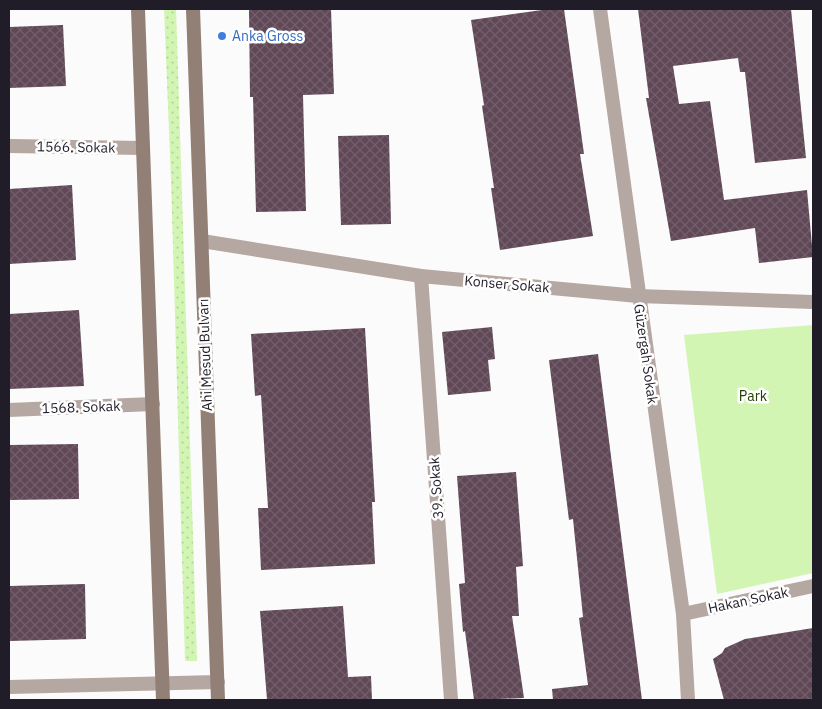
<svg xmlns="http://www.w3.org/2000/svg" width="822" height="709" viewBox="0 0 822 709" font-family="'IBM Plex Sans',sans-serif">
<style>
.grass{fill:url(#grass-dots)}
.green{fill:#d2f5b4}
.building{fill:url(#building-cross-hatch)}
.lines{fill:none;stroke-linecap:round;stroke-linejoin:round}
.minor{stroke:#b5a7a1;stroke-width:14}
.secondary{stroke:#927f76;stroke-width:14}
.shop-dot{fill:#3f7fe0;stroke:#fff;stroke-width:2}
.labels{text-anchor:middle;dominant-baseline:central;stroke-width:5;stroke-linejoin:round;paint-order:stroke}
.shop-label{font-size:14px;fill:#366cbe;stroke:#fff;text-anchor:start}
.street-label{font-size:14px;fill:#211d28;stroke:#fff}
.park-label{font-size:14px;fill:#243d01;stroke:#fff}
</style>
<defs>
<pattern id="grass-dots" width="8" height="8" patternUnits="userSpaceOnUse" patternTransform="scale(1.25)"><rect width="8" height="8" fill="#d2f5b4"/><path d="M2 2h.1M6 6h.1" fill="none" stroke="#b4d29b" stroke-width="1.8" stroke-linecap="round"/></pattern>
<pattern id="building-cross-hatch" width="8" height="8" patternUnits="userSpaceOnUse" patternTransform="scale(1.25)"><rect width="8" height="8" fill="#614856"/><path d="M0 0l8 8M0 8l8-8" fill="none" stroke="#735f6b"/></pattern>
</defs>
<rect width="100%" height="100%" fill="#fbfbfb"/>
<!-- grass -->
<polygon class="grass" points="164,9 176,9 197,661 185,661 171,179"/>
<!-- green -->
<polygon class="green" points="813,325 813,573 717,594 684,335"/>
<!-- building -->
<g class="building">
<polygon points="249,9 331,9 334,94 303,95 306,211 256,212 253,97 250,97"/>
<polygon points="549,9 564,9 584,154 580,154 593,236 500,250 491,188 494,188 482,106 484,105 471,20"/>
<polygon points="638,9 791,9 806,158 755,163 745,72 740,72 738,58 673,66 679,104 710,101 724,200 807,190 813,257 759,263 755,228 671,241 646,98 649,98"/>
<polygon points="63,25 66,86 9,88 9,27"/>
<polygon points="389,135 391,224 341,225 338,136"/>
<polygon points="72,185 76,260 9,264 9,189"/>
<polygon points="79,310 84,386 9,389 9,314"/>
<polygon points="492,327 495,359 488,360 491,391 448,395 442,332"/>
<polygon points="365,328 375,502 372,502 375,564 261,570 258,508 268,508 261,395 255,396 251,334"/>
<polygon points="598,354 642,700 553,700 552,689 588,685 579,618 583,617 573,519 569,520 549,360"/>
<polygon points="78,444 79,499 9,500 9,445"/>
<polygon points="516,472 523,566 516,567 519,616 512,616 524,698 474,700 465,631 463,632 459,584 465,583 457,476"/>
<polygon points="85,584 86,639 9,641 9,586"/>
<polygon points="343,606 348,677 371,676 372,700 267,700 260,611"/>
<polygon points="813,628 813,700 724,700 713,659 722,653 725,648 745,639"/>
</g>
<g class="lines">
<!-- minor -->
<g class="minor">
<polyline points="600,9 683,614 688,700"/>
<polyline points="9,146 143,148"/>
<polyline points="202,241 421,276 638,296 813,302"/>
<polyline points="421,276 451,700"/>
<polyline points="9,410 153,404"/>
<polyline points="683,614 813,586"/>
<polyline points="9,687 218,682"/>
</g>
<!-- secondary -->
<g class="secondary">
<polyline points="138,9 163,700"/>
<polyline points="193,9 218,700"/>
</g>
</g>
<!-- markers -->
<circle class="shop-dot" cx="222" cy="36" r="5"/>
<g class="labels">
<!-- shop labels -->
<g class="shop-label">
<text x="232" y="36">Anka Gross</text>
</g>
<!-- street labels -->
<g class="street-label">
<text transform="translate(76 147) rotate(1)">1566. Sokak</text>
<text transform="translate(507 284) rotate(5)">Konser Sokak</text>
<text transform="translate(646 354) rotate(82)">Güzergah Sokak</text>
<text transform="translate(205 355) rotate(-92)">Ahi Mesud Bulvarı</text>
<text transform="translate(81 407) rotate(-2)">1568. Sokak</text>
<text transform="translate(436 488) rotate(-94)">39. Sokak</text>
<text transform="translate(748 600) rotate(-12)">Hakan Sokak</text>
</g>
<!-- park labels -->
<g class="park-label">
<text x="753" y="396">Park</text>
</g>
</g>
<!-- border -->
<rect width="822" height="709" fill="none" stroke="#211d28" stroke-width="20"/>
</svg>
